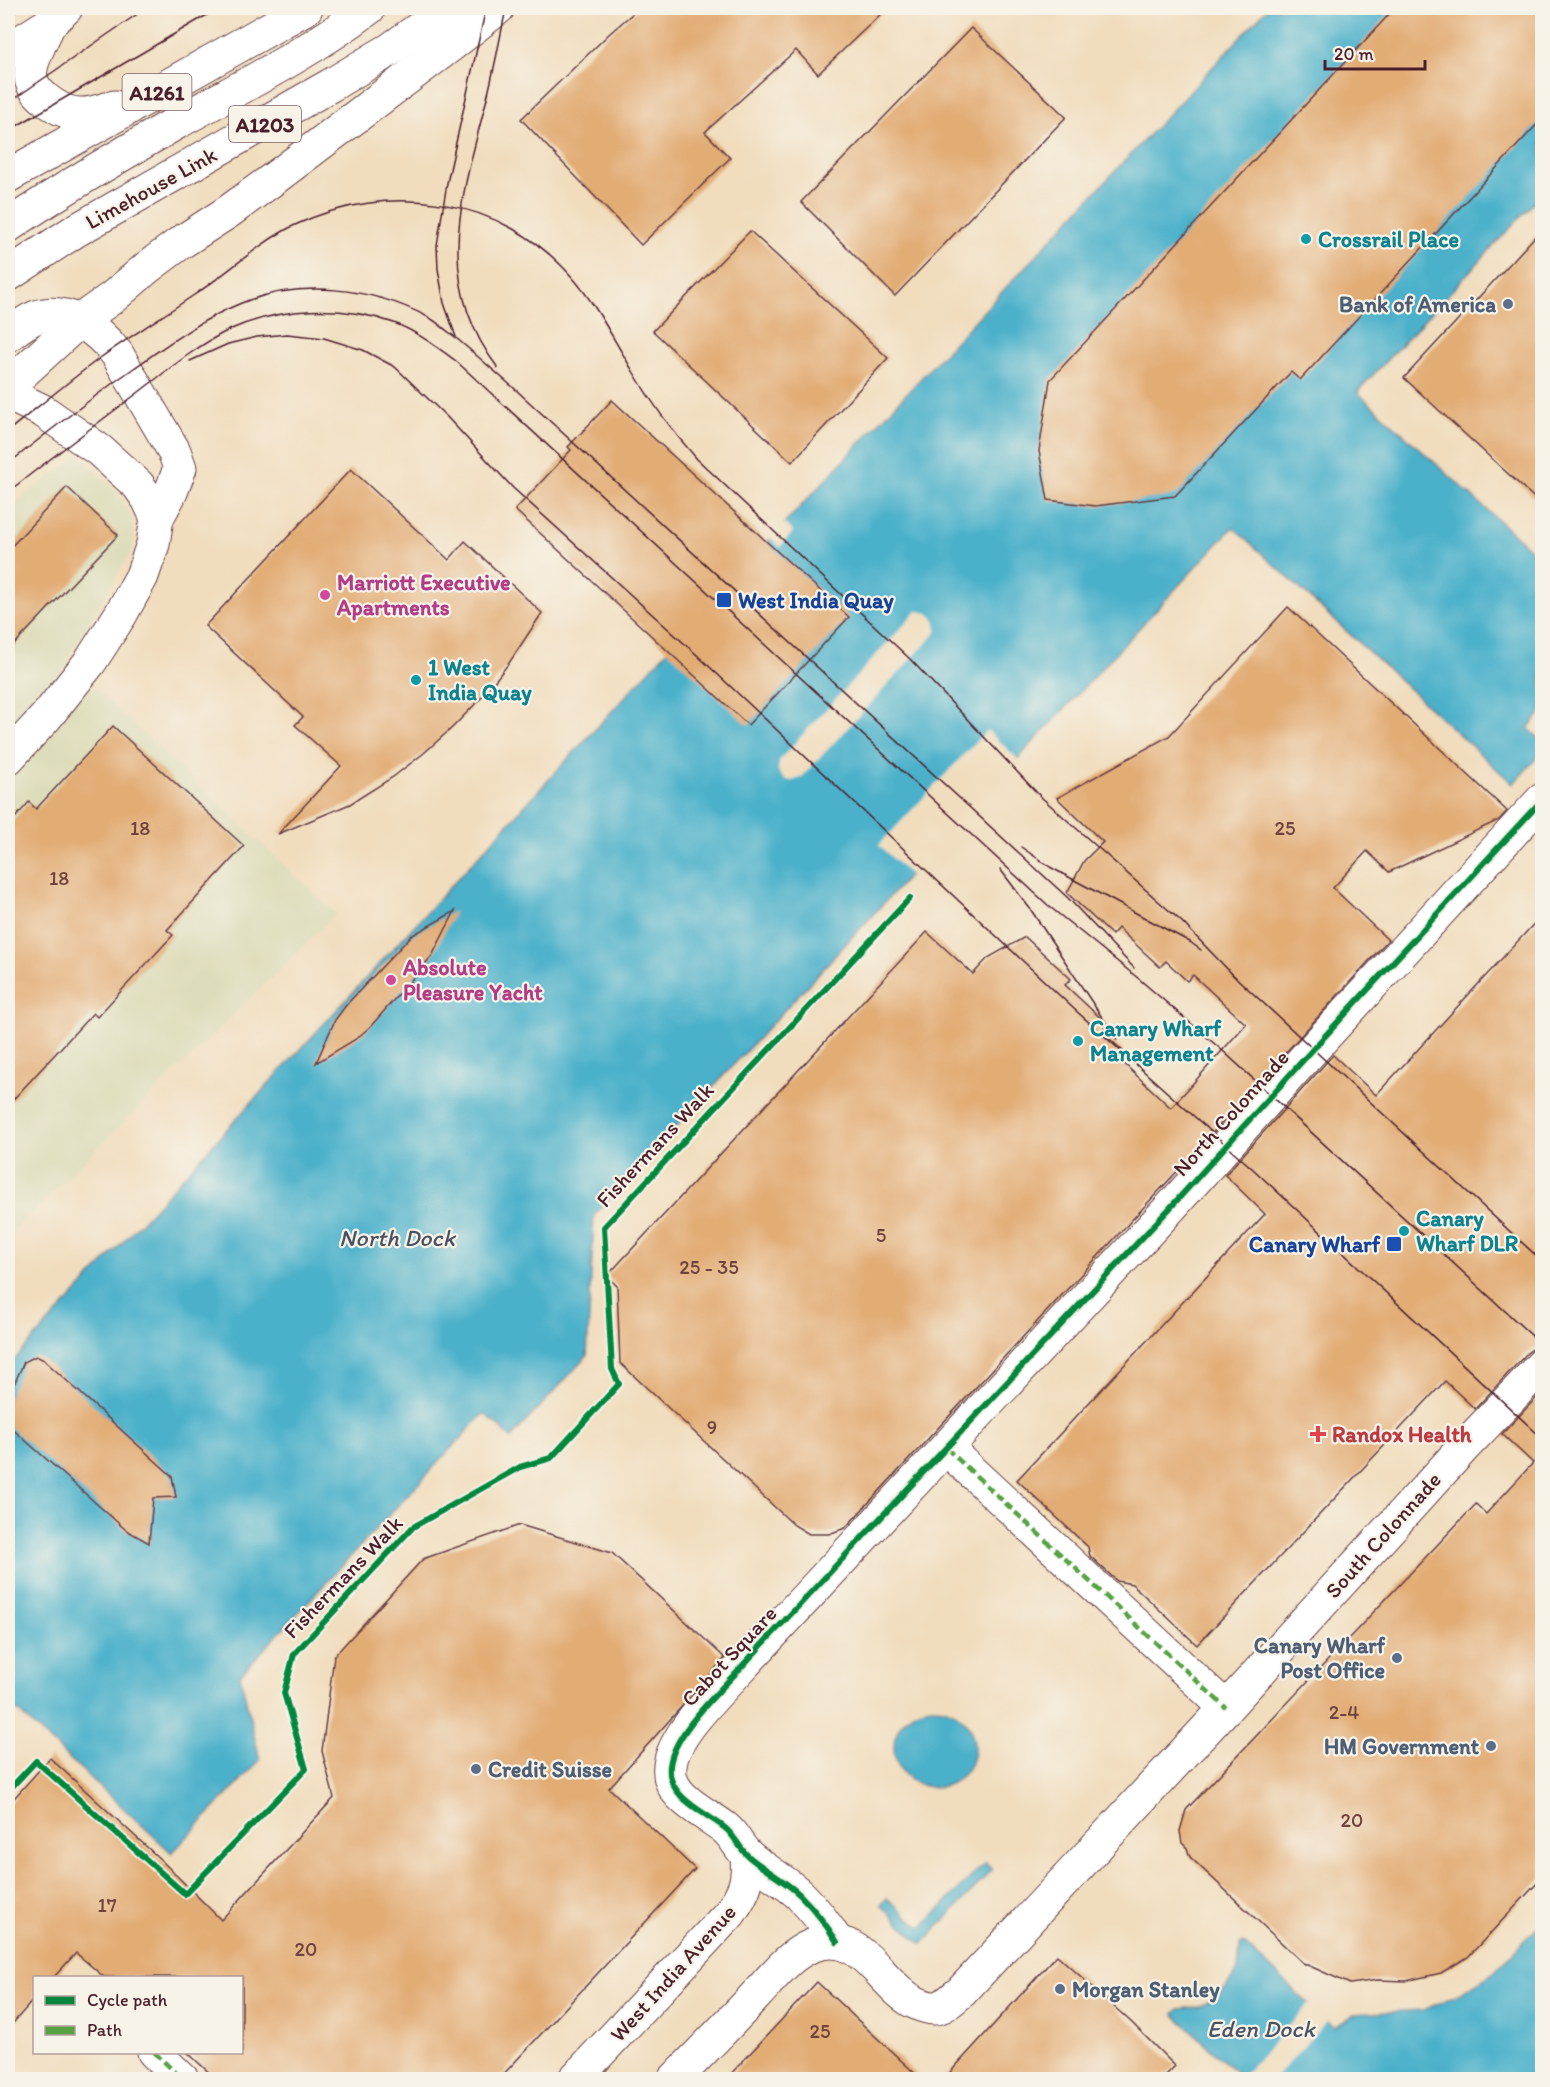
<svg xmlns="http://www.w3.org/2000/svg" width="1550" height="2087" viewBox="0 0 1550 2087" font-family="Itim,sans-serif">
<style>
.built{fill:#deddbb}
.water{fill:#4cb1cb;stroke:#4b687b;stroke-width:1.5}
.pier{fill:#f1ddbe}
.building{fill:#e2ac75}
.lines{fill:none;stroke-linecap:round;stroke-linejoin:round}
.minor-casing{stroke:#633c41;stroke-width:35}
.highway-casing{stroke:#633c41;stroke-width:35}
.minor{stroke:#fff;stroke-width:33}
.highway{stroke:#fff;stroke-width:33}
.tram{stroke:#4a1f2b;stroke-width:1.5}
.quiet{stroke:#56a243;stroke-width:4.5;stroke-dasharray:9 4.5;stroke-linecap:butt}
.cycleway-casing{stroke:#f7f3e8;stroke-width:10}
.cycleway{stroke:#00873e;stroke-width:6}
.culture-dot{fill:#0f9aa8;stroke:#f7f3e8;stroke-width:2}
.service-dot{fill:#5c6f8a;stroke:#f7f3e8;stroke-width:2}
.hotel-dot{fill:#d1479c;stroke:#f7f3e8;stroke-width:2}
.transit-dot{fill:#1a4fb4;stroke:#f7f3e8;stroke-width:2}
.health-dot{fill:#e0444e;stroke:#f7f3e8;stroke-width:2}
.labels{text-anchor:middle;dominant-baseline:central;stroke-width:4.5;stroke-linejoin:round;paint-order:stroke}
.number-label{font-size:20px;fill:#70423e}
.shield{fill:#f7f3e8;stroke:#7e5f64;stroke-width:1.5}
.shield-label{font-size:21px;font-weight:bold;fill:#4a1f2b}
.street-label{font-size:22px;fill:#4a1f2b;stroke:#f7f3e8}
.culture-label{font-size:22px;font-weight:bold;fill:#0d838f;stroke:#f7f3e8;text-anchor:start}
.service-label{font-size:22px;font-weight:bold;fill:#4e5e75;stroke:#f7f3e8;text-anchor:end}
.hotel-label{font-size:22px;font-weight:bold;fill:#b23c85;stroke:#f7f3e8;text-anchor:start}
.transit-label{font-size:22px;font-weight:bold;fill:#164399;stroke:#f7f3e8;text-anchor:start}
.health-label{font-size:22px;font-weight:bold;fill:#be3a42;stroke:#f7f3e8;text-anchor:start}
.water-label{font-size:24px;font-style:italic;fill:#4b5263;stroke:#f7f3e8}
</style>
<rect width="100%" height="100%" fill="#f7f3e8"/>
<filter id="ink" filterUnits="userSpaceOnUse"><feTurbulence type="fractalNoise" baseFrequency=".0167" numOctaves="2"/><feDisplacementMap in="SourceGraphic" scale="12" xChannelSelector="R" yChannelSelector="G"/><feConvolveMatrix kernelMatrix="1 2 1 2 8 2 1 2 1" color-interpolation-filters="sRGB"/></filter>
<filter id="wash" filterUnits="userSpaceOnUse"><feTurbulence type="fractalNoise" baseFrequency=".008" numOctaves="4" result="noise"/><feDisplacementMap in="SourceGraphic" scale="24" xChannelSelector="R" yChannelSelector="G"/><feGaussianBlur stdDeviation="1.35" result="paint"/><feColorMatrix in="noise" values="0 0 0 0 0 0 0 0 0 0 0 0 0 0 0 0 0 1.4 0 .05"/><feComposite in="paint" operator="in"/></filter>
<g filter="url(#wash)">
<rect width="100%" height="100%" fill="#f1ddbe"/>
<!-- built -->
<polygon class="built" points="79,455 119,493 132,518 134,547 66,661 336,914 8,1236 8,508"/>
<!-- water -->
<g class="water">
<polygon points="1268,8 1542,8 1542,194 1357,392 1542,560 1542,712 1528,728 1542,741 1542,752 1513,784 1233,527 594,1215 587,1356 511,1438 484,1413 240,1675 260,1760 172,1853 8,1702 8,1367 787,521"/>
<circle cx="934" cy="1747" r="40"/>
<polygon points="985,1863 992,1870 922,1944 881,1905 887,1898 921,1928"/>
<polygon points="1539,1926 1542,1927 1542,2079 1243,2079 1174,2014 1179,2009 1199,2007 1214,1999 1226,1988 1238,1970 1240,1946 1243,1943 1334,2027 1354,2014 1424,2010 1463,1992 1493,1973"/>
</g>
<!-- pier -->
<g class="pier">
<polygon points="783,522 793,532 780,547 769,537"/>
<polygon points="917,611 928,613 935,620 937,630 934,635 801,778 792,781 784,779 778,771 779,762 781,758"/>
<polygon points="987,730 1020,761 912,877 879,845"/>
<polygon points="1310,2003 1328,2020 1274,2079 1240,2079"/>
</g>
<g id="blocks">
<!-- building -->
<g class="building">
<polygon points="639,8 887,8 818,74 796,50 705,132 730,158 641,245 521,119 610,33"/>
<polygon points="1395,8 1542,8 1542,119 1300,380 1291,372 1175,496 1095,506 1048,500 1039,451 1050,380"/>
<polygon points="971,28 1066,117 895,296 801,202"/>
<polygon points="1542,229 1542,505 1404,378"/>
<polygon points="750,231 888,358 792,462 653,331"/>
<polygon points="612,400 849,617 748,725 515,510 571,450 568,447"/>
<polygon points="351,469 449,560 465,541 542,613 509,663 482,697 453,727 424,753 393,777 350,804 278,834 341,766 295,725 303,717 205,626"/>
<polygon points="67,487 118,535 8,651 8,550"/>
<polygon points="1288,607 1507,811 1499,820 1389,872 1367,851 1333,888 1388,940 1197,1150 845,1528 829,1534 809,1534 794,1525 620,1363 617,1286 607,1276 927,932 973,974 988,958 1025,937 1071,979 1065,985 1107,1024 1101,1031 1123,1051 1117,1057 1171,1108 1246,1024 1193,975 1187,981 1166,961 1160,967 1118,928 1112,935 1067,893 1084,861 1103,842 1057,798 1169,736"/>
<polygon points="113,726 244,846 167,930 173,935 97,1017 93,1013 8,1105 8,826 29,802 36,809"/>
<polygon points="455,911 432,956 371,1026 356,1039 316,1063 335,1020 347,1004 411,936"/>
<polygon points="1542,915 1542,1347 1536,1347 1528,1352 1475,1409 1445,1381 1197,1645 1132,1584 1117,1581 1090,1556 1088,1547 1017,1480 1265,1214 1225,1175 1333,1055 1376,1095"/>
<polygon points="36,1356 44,1360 172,1476 176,1497 153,1498 149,1543 126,1530 8,1425 8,1398 24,1362"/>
<polygon points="1542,1392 1542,1878 1468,1957 1441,1973 1406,1981 1378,1980 1350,1984 1303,1963 1190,1857 1187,1848 1182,1843 1180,1831 1186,1810 1476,1504 1486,1514 1533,1463 1502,1434"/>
<polygon points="520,1525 612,1553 725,1658 609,1788 695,1869 499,2079 216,2079 187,2052 242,2052 242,1977 104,1977 76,1953 54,1977 34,1977 34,1999 8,2029 8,1805 50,1758 161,1860 221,1920 334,1798 322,1751 334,1656 423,1559"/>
<polygon points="1057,1955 1131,2022 1175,2066 1162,2079 944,2079"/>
<polygon points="817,1982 921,2079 726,2079"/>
</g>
</g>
</g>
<g filter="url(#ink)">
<use href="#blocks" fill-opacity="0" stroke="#633c41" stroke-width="1.5"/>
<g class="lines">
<defs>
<g id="minor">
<polyline points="49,24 66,8"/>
<path d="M8,335c8,-6 18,-14 28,-18 32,-11 62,13 81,37l57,97 6,17 -9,24 -14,26 -4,26 -11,32 -21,38 -31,48 -44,55 -38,41"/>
<polyline points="8,394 43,411 99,450 138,485 148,499 157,518"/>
<polyline points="946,1448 1226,1708"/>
<path d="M837,1942c-11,-18 -23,-33 -37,-47 -16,-15 -36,-25 -52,-39 -9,-8 -13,-20 -23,-28 -20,-16 -59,-31 -55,-62 3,-33 53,-78 75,-103l425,-455 144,-160 228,-248"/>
<polyline points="154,2052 183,2080"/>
<path d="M574,2080l156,-167c15,-22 19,-32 17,-58"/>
<path d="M674,2080c28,-29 56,-57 83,-86 16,-17 32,-39 54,-48 49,-19 66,34 101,55 6,3 14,7 22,7 10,0 19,-10 27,-16l265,-284 238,-261 78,-82"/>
</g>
<g id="highway">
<path d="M49,24c-6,14 -21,40 -18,54 3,18 33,37 51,36 10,0 23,-5 33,-7"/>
<polyline points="8,52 14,46 49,24"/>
<polyline points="8,176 306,8"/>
<path d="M8,226c54,-37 111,-70 168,-103 65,-36 133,-70 193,-115"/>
<polyline points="8,275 75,231 331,85 391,49 448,8"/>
<polyline points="8,386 79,321 113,297 148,267 180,243 228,212 276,177 451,45 498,8"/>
</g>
</defs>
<!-- minor casing -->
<use href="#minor" class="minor-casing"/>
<!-- highway casing -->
<use href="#highway" class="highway-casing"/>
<!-- minor -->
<use href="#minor" class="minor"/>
<!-- highway -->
<use href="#highway" class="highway"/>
<!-- tram -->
<g class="tram">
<polyline points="8,103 146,8"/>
<polyline points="8,131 219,8"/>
<polyline points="456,337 444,303 438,269 437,245 447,183 486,8"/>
<polyline points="190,361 228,344 257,337 287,334 324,338 363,350 395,367 447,417 513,488 697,655 1074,1009 1253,1169 1542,1438"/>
<path d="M498,368c-66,-86 -36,-172 -12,-266 8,-31 14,-63 20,-94"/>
<path d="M8,431c30,-24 61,-50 92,-73 31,-22 63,-42 94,-63 34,-22 64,-52 101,-70 93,-44 207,-29 277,52 24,27 40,60 59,91 19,33 41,63 66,91l213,200 131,138 141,125 54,56"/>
<path d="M8,464c41,-33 82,-65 126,-96 33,-23 68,-49 105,-64 60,-25 132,-17 189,13 8,4 15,11 22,16 22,18 44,38 65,56l553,509 66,70"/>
<path d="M8,492c40,-32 82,-63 123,-94 31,-23 63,-51 98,-68 52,-23 111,-26 165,-7 22,8 43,24 62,38l594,546 89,72 84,72 319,294"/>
<polyline points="1021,847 1050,867 1190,942 1201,950"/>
<polyline points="1000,869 1031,910 1117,1040"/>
<polyline points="1232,974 1542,1261"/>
</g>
<!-- quiet -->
<g class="quiet">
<polyline points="946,1448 1226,1708"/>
<polyline points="154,2052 183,2080"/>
</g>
<defs>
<g id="cycleway">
<polyline points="8,1791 36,1761 185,1894 306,1769 284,1693 294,1654 413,1527 520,1467 551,1458 619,1384 612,1369 604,1227 910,898"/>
<path d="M837,1942c-11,-18 -23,-33 -37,-47 -16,-15 -36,-25 -52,-39 -9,-8 -13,-20 -23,-28 -20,-16 -59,-31 -55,-62 3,-33 53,-78 75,-103l425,-455 144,-160 228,-248"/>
</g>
</defs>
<!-- cycleway casing -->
<use href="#cycleway" class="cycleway-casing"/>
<!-- cycleway -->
<use href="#cycleway" class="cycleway"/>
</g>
</g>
<!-- markers -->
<g class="culture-dot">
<circle cx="1306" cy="239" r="6"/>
<circle cx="416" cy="680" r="6"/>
<circle cx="1078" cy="1041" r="6"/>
<circle cx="1404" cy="1231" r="6"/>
</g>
<g class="service-dot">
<circle cx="1508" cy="304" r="6"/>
<circle cx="1397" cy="1658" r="6"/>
<circle cx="1491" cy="1746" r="6"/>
<circle cx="476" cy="1769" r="6"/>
<circle cx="1060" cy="1989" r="6"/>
</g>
<g class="hotel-dot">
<circle cx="325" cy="595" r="6"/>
<circle cx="391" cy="980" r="6"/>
</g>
<g class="transit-dot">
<rect x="716" y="592" width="16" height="16" rx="3"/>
<rect x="1386" y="1236" width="16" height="16" rx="3"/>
</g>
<path class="health-dot" d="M1315 1425h6v6h6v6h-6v6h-6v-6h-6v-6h6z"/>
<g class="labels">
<!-- number labels -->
<g class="number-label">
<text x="140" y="828">18</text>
<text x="1285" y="828">25</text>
<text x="59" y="878">18</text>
<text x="881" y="1235">5</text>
<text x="709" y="1267">25 - 35</text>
<text x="712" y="1427">9</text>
<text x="1344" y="1712">2-4</text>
<text x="1352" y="1820">20</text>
<text x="107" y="1905">17</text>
<text x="306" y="1949">20</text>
<text x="820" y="2031">25</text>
</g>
<!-- shield labels -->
<g class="shield">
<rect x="122.5" y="74" width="69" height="36" rx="4.5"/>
<rect x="229" y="106" width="72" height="36" rx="4.5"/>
</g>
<g class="shield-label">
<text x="157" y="92">A1261</text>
<text x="265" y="124">A1203</text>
</g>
<!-- street labels -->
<g class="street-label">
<text transform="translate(151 188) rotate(-29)">Limehouse Link</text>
<text transform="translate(1231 1113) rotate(-48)">North Colonnade</text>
<text transform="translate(655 1145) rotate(-47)">Fishermans Walk</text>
<text transform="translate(1383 1535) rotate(-48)">South Colonnade</text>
<text transform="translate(343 1577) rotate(-46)">Fishermans Walk</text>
<text transform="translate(729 1656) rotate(-47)">Cabot Square</text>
<text transform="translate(673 1973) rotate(-48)">West India Avenue</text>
</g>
<!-- culture labels -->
<g class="culture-label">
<text x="1318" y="239">Crossrail Place</text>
<text x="428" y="667">1 West<tspan x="428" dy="25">India Quay</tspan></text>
<text x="1090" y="1028">Canary Wharf<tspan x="1090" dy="25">Management</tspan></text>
<text x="1416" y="1218">Canary<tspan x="1416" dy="25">Wharf DLR</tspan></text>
</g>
<!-- service labels -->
<g class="service-label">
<text x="1496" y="304">Bank of America</text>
<text x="1385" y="1645">Canary Wharf<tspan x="1385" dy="25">Post Office</tspan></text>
<text x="1479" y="1746">HM Government</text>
<text x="488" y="1769" text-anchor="start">Credit Suisse</text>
<text x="1072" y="1989" text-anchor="start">Morgan Stanley</text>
</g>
<!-- hotel labels -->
<g class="hotel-label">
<text x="337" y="582">Marriott Executive<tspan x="337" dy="25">Apartments</tspan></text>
<text x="403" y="967">Absolute<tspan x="403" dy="25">Pleasure Yacht</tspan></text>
</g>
<!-- transit labels -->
<g class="transit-label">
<text x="738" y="600">West India Quay</text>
<text x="1380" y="1244" text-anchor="end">Canary Wharf</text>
</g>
<!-- health labels -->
<g class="health-label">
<text x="1332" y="1434">Randox Health</text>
</g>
<!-- water labels -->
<g class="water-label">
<text x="397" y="1237">North Dock</text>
<text x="1261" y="2028">Eden Dock</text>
</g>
</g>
<!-- margin -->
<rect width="1550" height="2087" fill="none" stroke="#f7f3e8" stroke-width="30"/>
<!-- legend -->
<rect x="33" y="1976" width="210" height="78" fill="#f7f3e8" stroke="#b29e9c" stroke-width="1.5"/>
<rect x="45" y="1996" width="30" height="9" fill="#00873e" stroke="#b29e9c" stroke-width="1.5"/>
<text x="87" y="2006" font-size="18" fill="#4a1f2b">Cycle path</text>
<rect x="45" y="2026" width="30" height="9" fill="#56a243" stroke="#b29e9c" stroke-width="1.5"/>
<text x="87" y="2036" font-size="18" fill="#4a1f2b">Path</text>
<!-- scale -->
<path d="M1325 60v9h100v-9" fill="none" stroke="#4a1f2b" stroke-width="3"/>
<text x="1334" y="60" font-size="18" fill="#4a1f2b" stroke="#f7f3e8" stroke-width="4.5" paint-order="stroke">20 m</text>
</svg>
